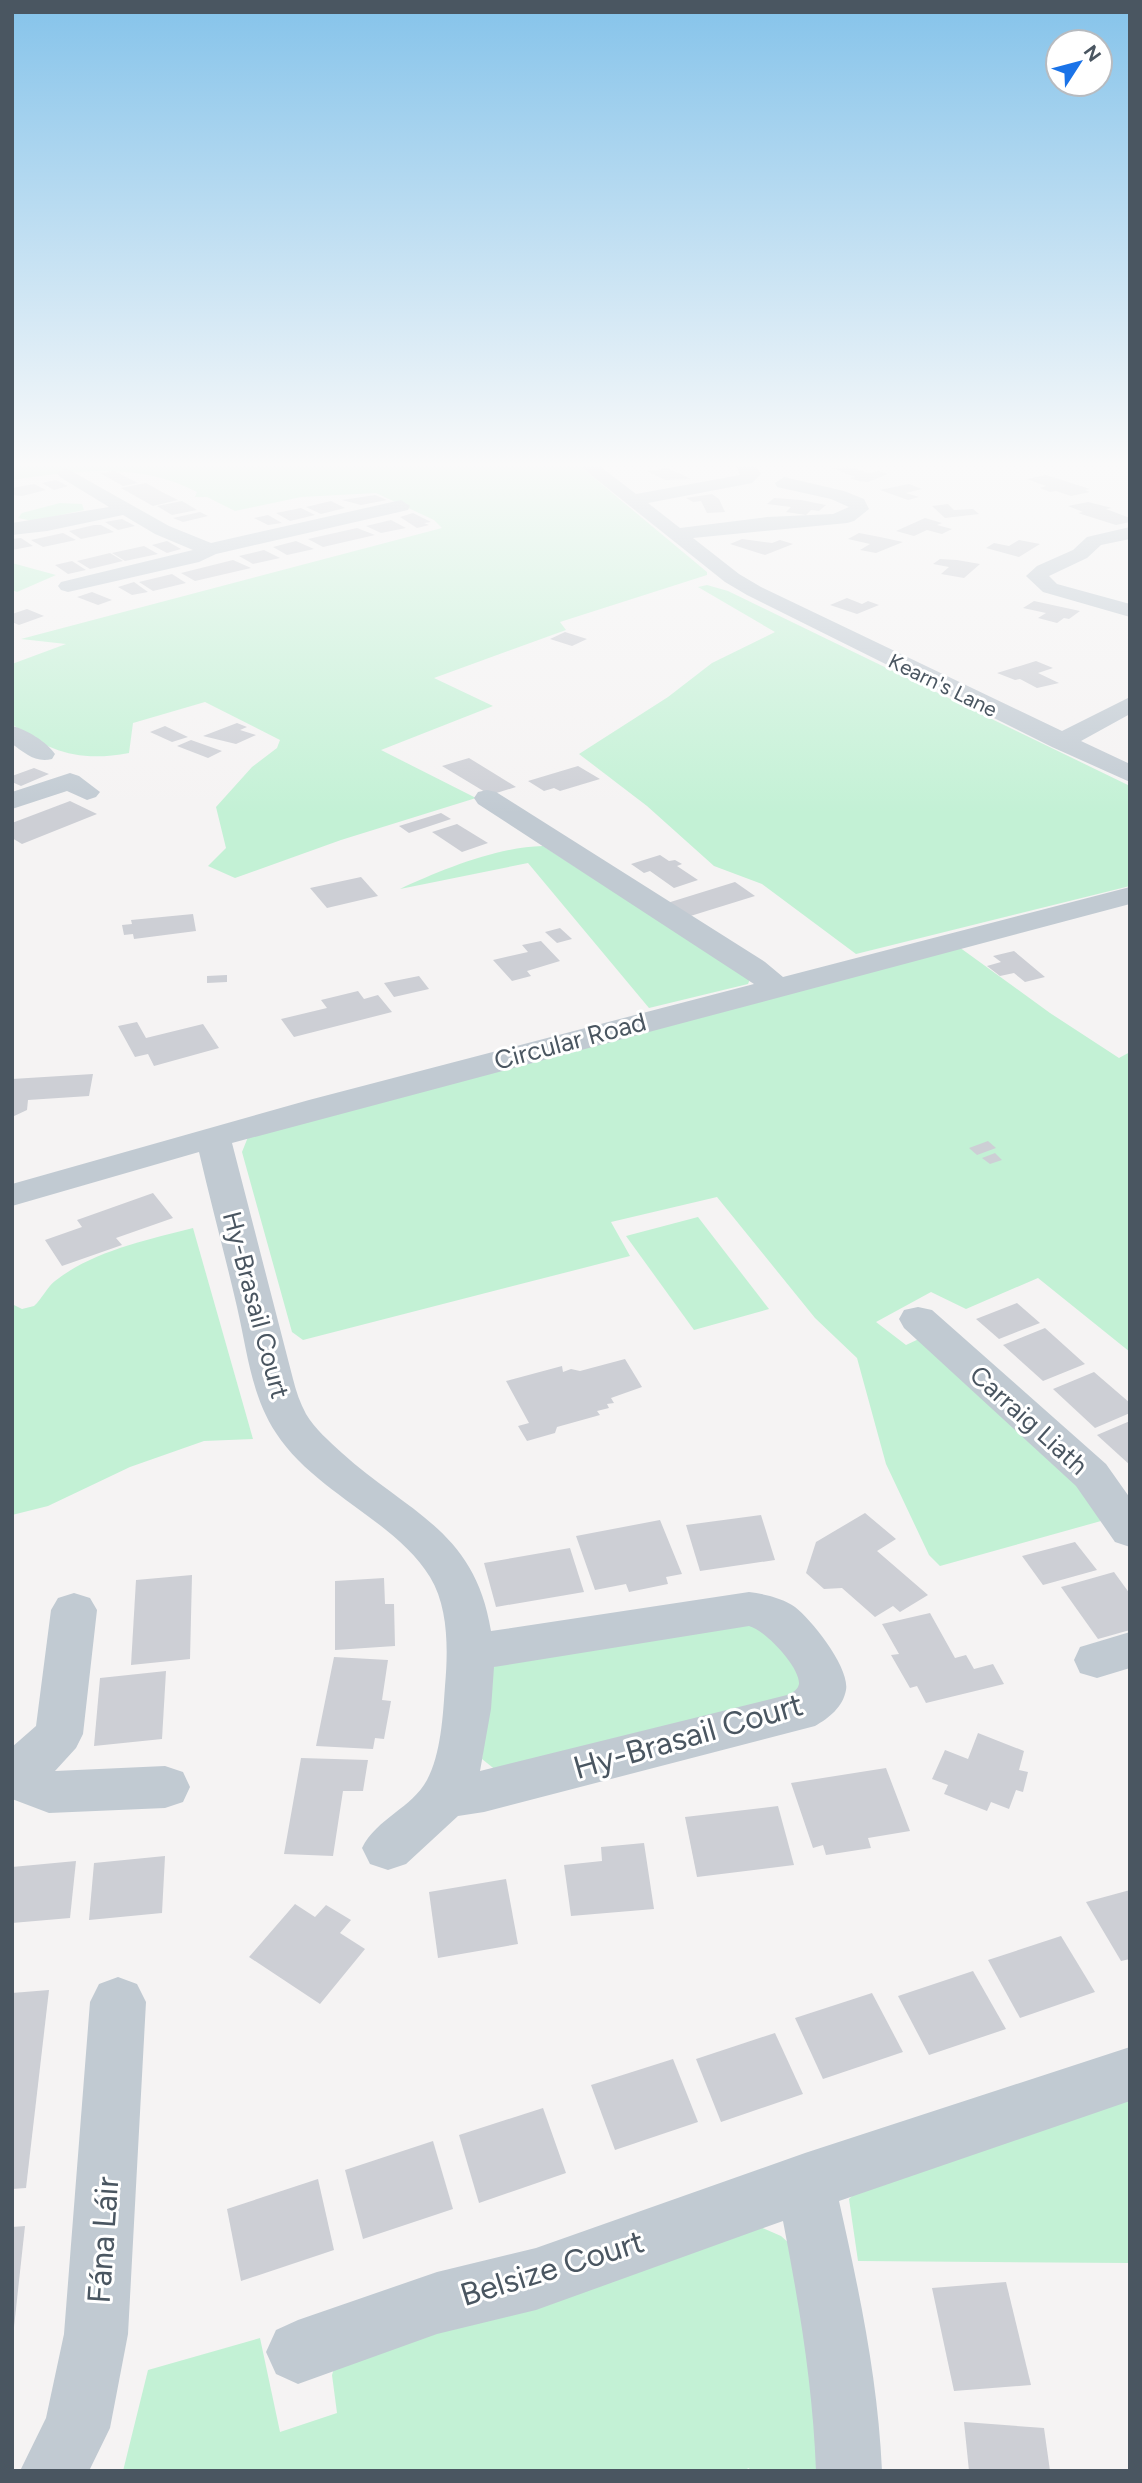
<svg xmlns="http://www.w3.org/2000/svg" width="1142" height="2483" viewBox="0 0 1142 2483" font-family="Figtree,sans-serif">
<style>
.green{fill:#c3f1d5}
.building{fill:#cdcfd5}
.lines{fill:none;stroke-linecap:round;stroke-linejoin:round}
.minor{fill:#c1cad2;fill-rule:evenodd}
.labels{text-anchor:middle;dominant-baseline:central;stroke-width:6;stroke-linejoin:round;paint-order:stroke}
.far-street-label{font-size:21px;fill:#4a5661;stroke:#fff}
.street-label{font-size:26px;fill:#4a5661;stroke:#fff}
.near-street-label{font-size:32px;fill:#4a5661;stroke:#fff}
</style>
<rect width="100%" height="100%" fill="#f5f3f3"/>
<!-- green -->
<g class="green">
<path d="M12,467h569l126,105v3l-147,47 6,8 -132,48 59,28 -112,44 95,48 -135,42 -106,38 -27,-12 18,-18 -10,-41 36,-40 25,-19 3,-8 -75,-38 -72,21 -4,30c-48,9 -79,0 -117,-29v-60l54,-20 -45,-5 421,-111 -8,-8 -58,-27 -75,4 -66,14 -28,-14h-12l2,-5c-59,-31 -122,-21 -185,-12z"/>
<polygon points="60,503 82,504 84,510 33,521 18,518 22,513"/>
<polygon points="12,563 56,575 17,592 12,590"/>
<polygon points="707,585 728,591 1130,786 1130,886 856,954 762,884 714,866 647,806 579,754 668,697 712,663 775,632 698,587"/>
<path d="M543,846l207,133 -2,5 -99,24 -121,-145 -128,26c41,-19 97,-42 143,-43z"/>
<polygon points="959,947 1050,1013 1119,1058 1130,1052 1130,1352 1038,1278 966,1309 931,1292 876,1322 906,1345 921,1338 1077,1484 1101,1521 940,1566 929,1555 886,1464 857,1358 815,1318 717,1197 611,1222 630,1256 303,1340 292,1332 242,1152 248,1137"/>
<polygon points="698,1217 769,1309 694,1330 626,1236"/>
<path d="M193,1228l60,211 -49,2 -74,26 -82,39 -36,9v-211l10,5 12,-3c8,-7 13,-19 21,-25 38,-30 92,-41 138,-53z"/>
<polygon points="754,1623 803,1670 801,1686 791,1697 497,1771 482,1759 493,1668 501,1662"/>
<polygon points="1130,2099 1130,2263 858,2261 849,2199 857,2191"/>
<polygon points="758,2226 781,2236 791,2245 828,2471 750,2471 749,2468 742,2471 123,2471 148,2370 260,2338 280,2432 337,2413 332,2375 335,2365"/>
</g>
<!-- building -->
<g class="building">
<polygon points="850,467 868,473 879,471 888,474 868,482 858,481 850,478 855,477 832,468"/>
<polygon points="668,468 691,479 665,480 647,471"/>
<polygon points="115,471 126,477 138,483 123,486 100,473"/>
<polygon points="1046,475 1090,489 1085,490 1090,492 1071,496 1056,491 1050,492 1040,488 1046,486 1027,479"/>
<polygon points="56,480 68,486 54,490 42,483"/>
<polygon points="146,483 162,492 178,500 153,506 121,488"/>
<polygon points="34,484 46,490 22,496 12,495 12,488"/>
<polygon points="909,484 922,489 906,493 919,497 908,500 880,490"/>
<polygon points="712,494 719,499 725,512 707,513 701,501 693,502 686,498"/>
<polygon points="375,495 387,500 361,505 342,500"/>
<polygon points="774,498 801,500 826,505 819,511 811,510 806,515 786,512 791,507 767,504"/>
<polygon points="182,501 197,510 172,515 157,506"/>
<polygon points="331,501 345,508 321,514 306,507"/>
<polygon points="1088,502 1112,508 1106,509 1130,518 1130,522 1116,525 1078,513 1083,512 1068,506"/>
<polygon points="948,504 954,510 973,509 979,514 945,518 932,506"/>
<polygon points="301,508 315,515 290,521 276,513"/>
<polygon points="200,512 208,516 183,522 173,518"/>
<polygon points="413,513 431,522 424,523 429,525 417,528 400,517"/>
<polygon points="268,515 282,523 268,525 254,518"/>
<polygon points="925,518 942,523 937,525 952,529 942,534 927,530 914,536 896,531"/>
<polygon points="122,519 135,526 118,530 105,522"/>
<polygon points="391,520 406,528 381,533 366,526"/>
<polygon points="94,525 101,525 114,532 81,539 69,531"/>
<polygon points="357,528 375,535 323,547 308,539"/>
<polygon points="63,533 76,540 43,547 31,540"/>
<polygon points="859,533 880,537 903,542 876,553 860,550 870,544 848,539"/>
<polygon points="21,538 33,546 12,550 12,539"/>
<polygon points="742,539 772,543 780,540 793,544 765,555 730,544"/>
<polygon points="1019,540 1040,544 1019,557 986,548 994,543 1009,546"/>
<polygon points="167,541 181,549 167,553 152,545"/>
<polygon points="296,541 314,549 287,555 273,547"/>
<polygon points="144,546 158,554 125,561 112,553"/>
<polygon points="264,550 280,558 253,564 239,556"/>
<polygon points="110,553 123,561 90,569 77,561"/>
<polygon points="940,559 957,560 980,564 964,578 941,574 949,567 933,564"/>
<polygon points="233,560 251,568 195,581 181,573"/>
<polygon points="72,561 86,570 68,574 55,565"/>
<polygon points="172,574 186,583 153,591 139,582"/>
<polygon points="134,582 148,592 132,595 118,587"/>
<polygon points="92,592 112,600 98,605 77,597"/>
<polygon points="847,598 862,604 868,601 879,605 857,614 830,605"/>
<polygon points="1034,601 1080,611 1069,619 1064,618 1057,623 1038,618 1046,613 1023,608"/>
<polygon points="27,609 44,616 19,625 12,622 12,614"/>
<polygon points="565,632 587,639 572,646 550,639"/>
<polygon points="1036,661 1053,668 1038,673 1059,683 1037,688 1020,679 1015,680 997,673"/>
<polygon points="237,723 247,727 240,730 256,735 236,744 203,736"/>
<polygon points="165,726 188,737 172,742 150,732"/>
<polygon points="191,740 222,751 208,758 177,746"/>
<polygon points="469,758 516,787 490,795 442,766"/>
<polygon points="578,766 600,779 560,791 554,788 544,791 528,781"/>
<polygon points="34,768 49,774 21,786 12,782 12,776"/>
<polygon points="70,801 97,814 22,844 12,838 12,823"/>
<polygon points="441,813 451,819 409,833 399,826"/>
<polygon points="457,824 488,843 462,852 432,832"/>
<polygon points="660,855 669,861 675,860 682,864 677,866 698,880 674,888 650,871 644,873 631,864"/>
<polygon points="361,877 378,896 327,908 310,888"/>
<polygon points="735,882 755,896 684,918 664,904"/>
<polygon points="193,914 196,931 134,939 133,934 124,935 122,925 132,924 131,920"/>
<polygon points="560,928 572,939 557,943 545,932"/>
<polygon points="541,941 560,961 527,971 531,976 512,981 493,960 528,952 522,945"/>
<polygon points="1014,951 1045,977 1025,982 1014,973 1000,976 987,966 1001,962 993,956"/>
<polygon points="227,975 227,982 207,983 207,976"/>
<polygon points="419,976 429,989 394,997 384,983"/>
<polygon points="358,991 364,999 378,995 392,1012 294,1037 281,1019 327,1008 321,1000"/>
<polygon points="137,1022 146,1038 203,1024 219,1048 154,1066 148,1054 135,1057 118,1026"/>
<polygon points="93,1074 89,1096 28,1100 27,1110 12,1117 12,1079"/>
<polygon points="988,1141 996,1148 977,1155 969,1148"/>
<polygon points="995,1153 1002,1160 990,1164 982,1158"/>
<polygon points="153,1193 173,1218 116,1238 122,1245 62,1266 45,1240 82,1227 77,1220"/>
<polygon points="1017,1303 1040,1323 999,1339 976,1319"/>
<polygon points="1045,1328 1085,1364 1043,1381 1003,1345"/>
<polygon points="625,1359 642,1387 611,1398 614,1403 607,1404 609,1408 597,1411 600,1415 557,1427 555,1433 527,1441 518,1426 529,1423 506,1381 562,1366 563,1372 571,1369 580,1371"/>
<polygon points="1094,1372 1130,1403 1130,1413 1095,1428 1053,1389"/>
<polygon points="1130,1421 1130,1465 1097,1435"/>
<polygon points="865,1513 896,1539 877,1551 928,1595 900,1612 893,1606 875,1617 842,1588 824,1589 806,1573 816,1542"/>
<polygon points="761,1515 775,1560 700,1571 686,1525"/>
<polygon points="660,1520 682,1574 666,1577 668,1584 629,1592 626,1584 595,1590 576,1536"/>
<polygon points="1075,1542 1097,1570 1043,1585 1022,1556"/>
<polygon points="570,1548 584,1592 496,1607 484,1563"/>
<polygon points="1114,1572 1130,1594 1130,1630 1098,1639 1061,1587"/>
<polygon points="192,1575 190,1659 131,1665 136,1580"/>
<polygon points="384,1578 385,1604 394,1604 395,1646 335,1650 335,1581"/>
<polygon points="930,1613 955,1658 966,1655 974,1669 993,1664 1004,1684 926,1703 917,1686 910,1688 891,1655 899,1654 882,1624"/>
<polygon points="334,1657 388,1660 382,1700 391,1701 384,1739 375,1738 373,1749 316,1746"/>
<polygon points="166,1671 162,1739 94,1746 100,1678"/>
<polygon points="978,1733 1024,1751 1019,1770 1028,1772 1023,1792 1016,1790 1009,1809 991,1802 987,1811 944,1794 948,1785 932,1779 945,1750 968,1759"/>
<polygon points="301,1758 368,1760 363,1791 343,1791 333,1856 284,1854"/>
<polygon points="886,1768 910,1831 868,1838 871,1848 826,1855 823,1845 813,1848 791,1783"/>
<polygon points="778,1806 794,1865 697,1877 685,1817"/>
<polygon points="644,1843 654,1909 571,1916 564,1865 602,1861 601,1847"/>
<polygon points="165,1856 162,1913 89,1920 94,1863"/>
<polygon points="76,1861 70,1918 12,1923 12,1867"/>
<polygon points="506,1879 518,1944 438,1958 429,1892"/>
<polygon points="1130,1890 1130,1959 1121,1961 1086,1902"/>
<polygon points="295,1904 315,1917 326,1905 351,1920 340,1933 365,1949 320,2004 249,1957"/>
<polygon points="1061,1936 1095,1992 1020,2018 988,1960"/>
<polygon points="973,1971 1006,2029 929,2055 898,1996"/>
<polygon points="49,1990 26,2188 12,2189 12,1993"/>
<polygon points="872,1993 903,2052 823,2079 795,2018"/>
<polygon points="775,2033 803,2094 721,2122 696,2059"/>
<polygon points="673,2059 698,2122 615,2150 591,2085"/>
<polygon points="543,2108 566,2173 479,2203 459,2135"/>
<polygon points="433,2141 453,2209 363,2239 345,2170"/>
<polygon points="318,2179 334,2250 241,2281 227,2209"/>
<polygon points="25,2226 14,2327 12,2327 12,2227"/>
<polygon points="1006,2282 1031,2385 954,2391 932,2288"/>
<polygon points="964,2422 1044,2428 1050,2471 969,2471"/>
</g>
<g class="lines">
<!-- minor -->
<g class="minor">
<polygon points="581,467 601,467 636,494 740,475 737,467 756,467 761,474 752,483 648,503 680,528 767,517 833,514 849,507 831,499 777,487 775,483 784,477 844,491 864,499 869,509 854,521 847,523 693,538 739,574 761,587 1062,731 1130,697 1130,714 1081,741 1130,764 1130,782 1052,747 747,595 725,582"/>
<polygon points="66,468 169,526 211,543 401,500 410,506 408,510 216,554 199,562 68,592 61,590 58,586 61,582 193,550 155,534 123,515 47,531 12,535 12,523 109,507 60,477 57,473"/>
<polygon points="1130,527 1130,539 1101,545 1087,558 1049,576 1057,584 1130,604 1130,617 1043,592 1026,576 1037,566 1073,550 1087,537"/>
<path d="M12,726c14,3 35,16 43,28l-3,5c-17,4 -27,-6 -40,-15z"/>
<polygon points="70,773 79,776 100,792 96,797 87,800 67,791 12,809 12,792"/>
<path d="M487,790l9,2 269,170 18,15 347,-90v17l-898,239 61,236c3,12 7,24 13,35 9,15 23,27 36,39 66,60 133,77 149,178l258,-39c15,2 34,6 46,15 17,13 55,61 51,83 -3,17 -17,28 -31,36l-331,86 -26,4 -52,48 -18,6 -18,-6 -8,-16c15,-30 50,-40 65,-68 14,-26 16,-65 18,-94 3,-34 4,-78 -15,-109 -35,-57 -115,-84 -154,-144 -25,-38 -29,-83 -39,-126 -12,-52 -26,-103 -38,-155l-187,54v-22l297,-84 445,-116 -276,-180 -4,-6 4,-6zM749,1626c16,4 51,41 50,58 -1,6 -7,9 -12,11l-307,76 11,-62 3,-42z"/>
<polygon points="918,1307 932,1310 1106,1464 1130,1498 1130,1547 1115,1542 1076,1486 904,1328 899,1319 904,1310"/>
<polygon points="74,1593 90,1598 97,1610 83,1734 76,1748 55,1771 165,1766 183,1772 190,1787 183,1802 165,1808 49,1813 12,1799 12,1747 36,1726 51,1610 58,1598"/>
<polygon points="1130,1632 1130,1668 1097,1678 1080,1673 1074,1660 1080,1647"/>
<polygon points="118,1977 137,1984 146,2002 128,2334 110,2428 89,2471 20,2471 46,2418 64,2334 90,2002 99,1984"/>
<path d="M1130,2047v54l-291,100c20,89 39,178 43,270h-66c-3,-85 -17,-167 -33,-250l-247,89 -99,24 -139,50 -22,-10 -10,-22 10,-22 22,-10 139,-48 99,-24 269,-95z"/>
</g>
</g>
<!-- sky -->
<linearGradient id="sky" x2="0" y2="1"><stop stop-color="#85c3ea"/><stop offset="0.57" stop-color="#fafafa"/><stop offset="1" stop-color="#fafafa" stop-opacity="0"/></linearGradient>
<rect width="1142" height="814" fill="url(#sky)"/>
<g class="labels">
<!-- far-street labels -->
<g class="far-street-label">
<text transform="translate(943 685) rotate(26)">Kearn's Lane</text>
</g>
<!-- street labels -->
<g class="street-label">
<text transform="translate(570 1041) rotate(-15)">Circular Road</text>
<text transform="translate(256 1305) rotate(75)">Hy-Brasail Court</text>
<text transform="translate(1029 1420) rotate(42)">Carraig Liath</text>
</g>
<!-- near-street labels -->
<g class="near-street-label">
<text transform="translate(688 1736) rotate(-16)">Hy-Brasail Court</text>
<text transform="translate(103 2240) rotate(-86)">Fána Láir</text>
<text transform="translate(552 2268) rotate(-17)">Belsize Court</text>
</g>
</g>
<!-- border -->
<rect width="1142" height="2483" fill="none" stroke="#4a5661" stroke-width="28"/>
<!-- north arrow -->
<g transform="translate(1079 63) rotate(54)"><circle r="33" fill="#ffffff" stroke="#b7bbc0" stroke-width="2"/>
<path d="M0-5L12 26L0 18L-12 26Z" fill="#1a73e8"/>
<text y="-10" font-size="19" font-weight="bold" text-anchor="middle" fill="#4a5661">N</text>
</g>
</svg>
